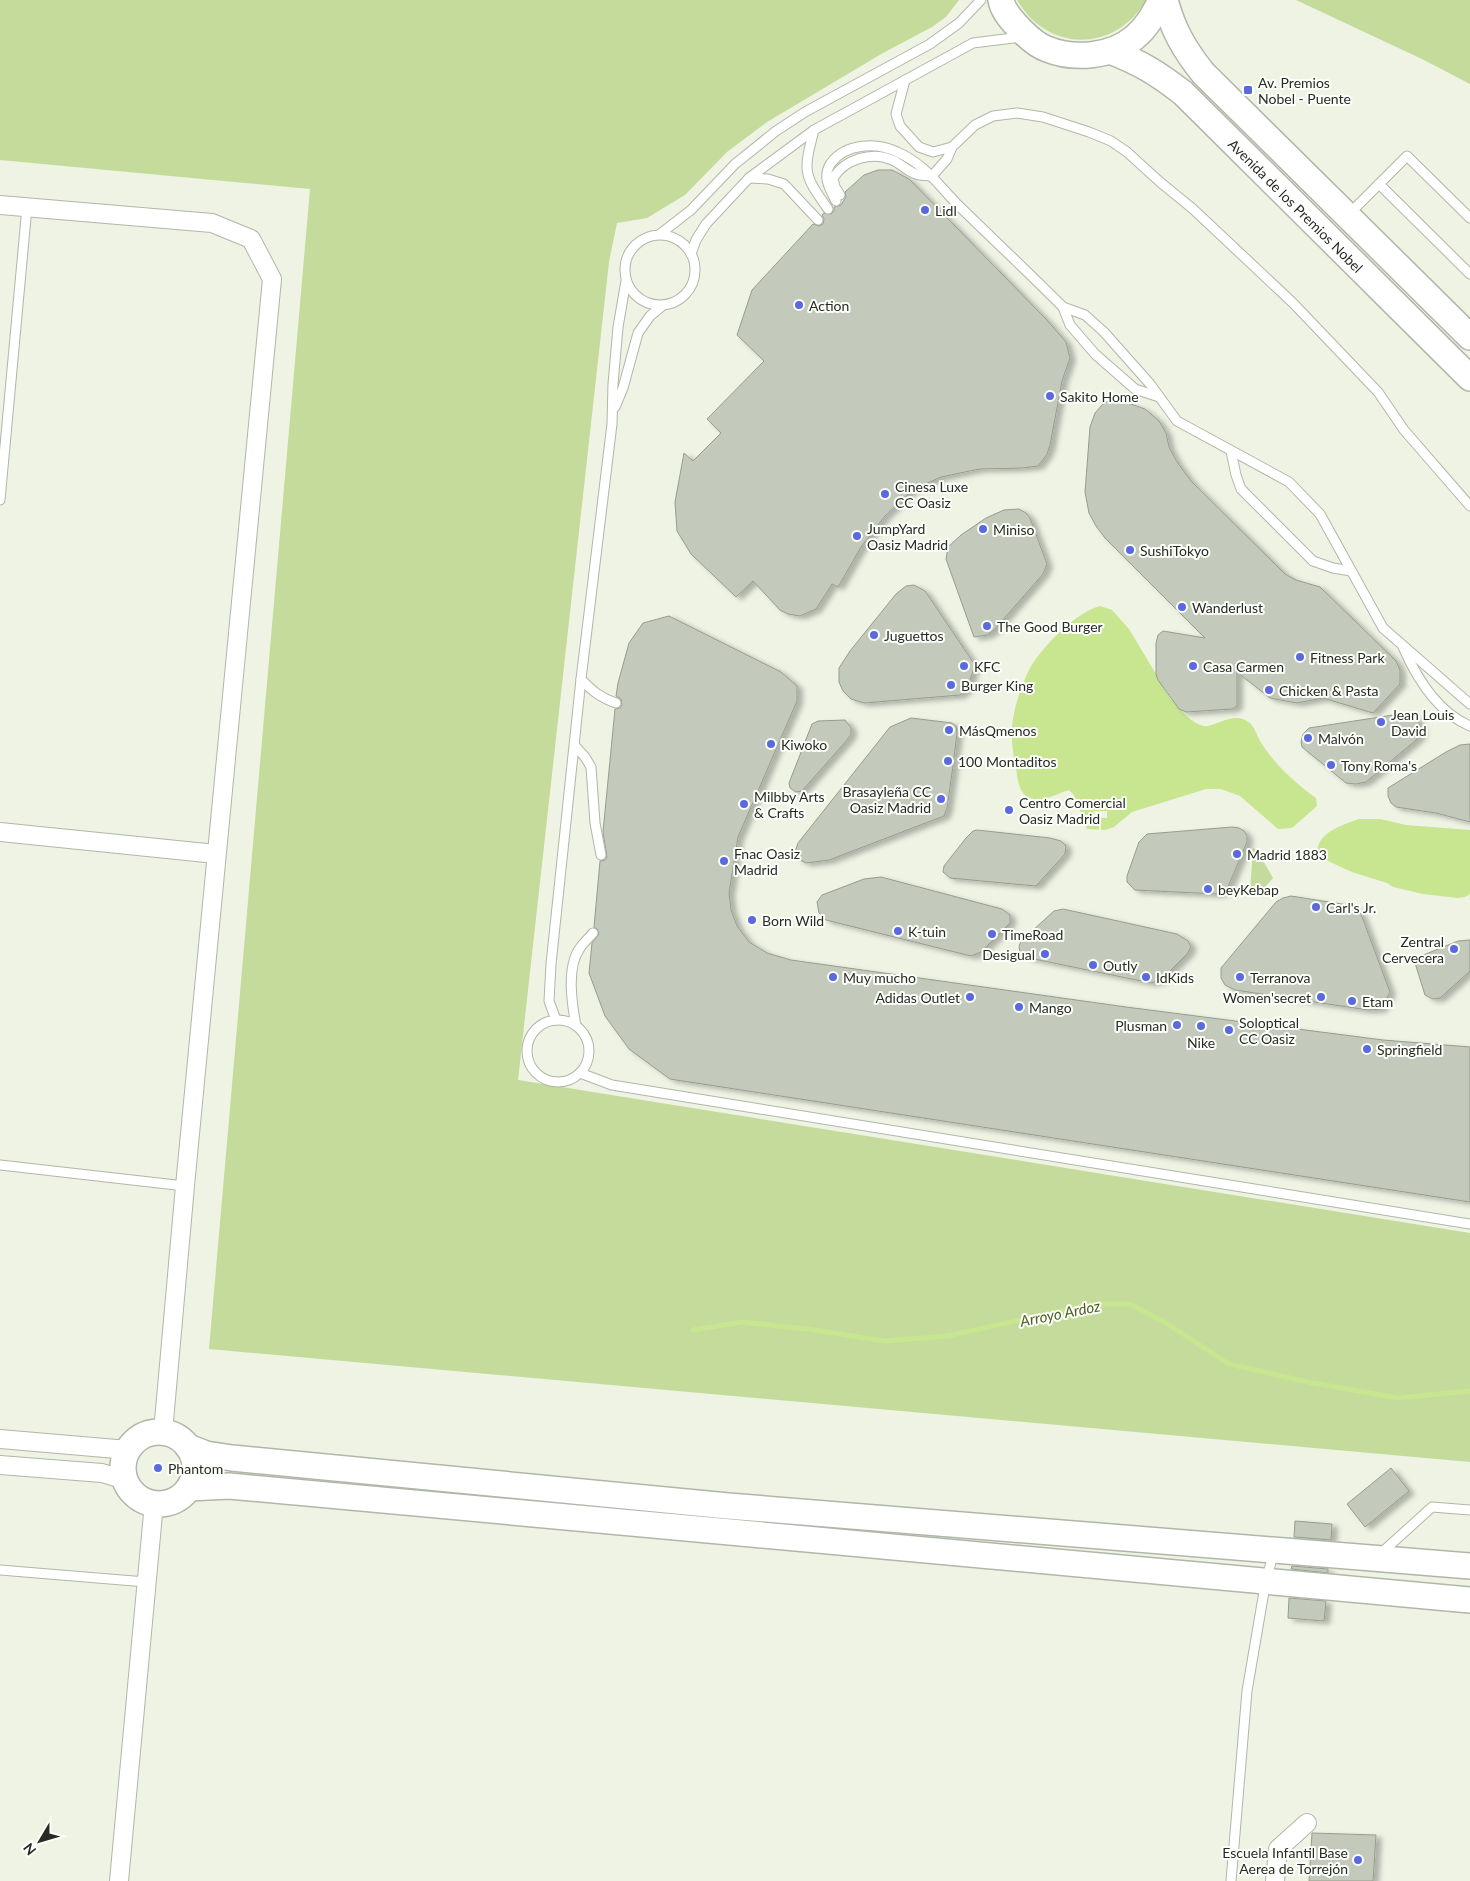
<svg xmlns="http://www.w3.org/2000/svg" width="1470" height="1881" viewBox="0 0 1470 1881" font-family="Lato,sans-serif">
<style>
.green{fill:#c5db9c}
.water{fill:#c8e58f}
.pier{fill:#eef3e4}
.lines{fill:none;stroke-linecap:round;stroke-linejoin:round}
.stream{stroke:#c8e58f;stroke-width:5}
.building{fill:#c4cabb;stroke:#979c8e;filter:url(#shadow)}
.lane-casing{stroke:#b1b7a8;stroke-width:11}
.street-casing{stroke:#b1b7a8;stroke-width:20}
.secondary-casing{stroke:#b1b7a8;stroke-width:28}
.lane{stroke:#fff;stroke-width:9}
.street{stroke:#fff;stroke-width:18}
.secondary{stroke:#fff;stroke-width:25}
.poi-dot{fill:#5a69e0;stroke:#fdfffb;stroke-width:2}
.labels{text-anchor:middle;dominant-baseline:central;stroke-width:4;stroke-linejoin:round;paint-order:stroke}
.poi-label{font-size:14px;fill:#282a24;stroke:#fdfffb;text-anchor:start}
.street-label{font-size:14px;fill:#282a24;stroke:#fdfffb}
.water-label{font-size:15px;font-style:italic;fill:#4c5e22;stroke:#fdfffb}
</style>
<defs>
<filter id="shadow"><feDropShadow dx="5.5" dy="3" stdDeviation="2.5" flood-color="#0004"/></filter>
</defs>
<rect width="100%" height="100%" fill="#eef3e4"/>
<!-- green -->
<g class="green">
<polygon points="0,0 959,0 946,17 932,27 883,53 767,122 727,152 685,195 647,218 617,223 609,262 518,1080 1470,1233 1470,1462 209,1349 310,189 0,160"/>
<path d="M1017,0h129c-31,53 -98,53 -129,0z"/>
<polygon points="1296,0 1470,0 1470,84 1424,60"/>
<polygon points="1253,848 1257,850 1273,878 1257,896 1252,896 1250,892"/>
</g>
<!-- water -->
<g class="water">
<path d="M1100,606l12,4 17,19 27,45c4,14 35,55 52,52 11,-2 25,-12 37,-6 9,4 11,13 15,21 15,24 34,41 56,57l1,8 -25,22 -14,1 -38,-33 -19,-7h-15l-74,23 -18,15 -9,3 -18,-1 -13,-34 -5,-5c-11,3 -25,12 -36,9 -15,-4 -15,-19 -17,-31 -3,-13 -5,-28 -4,-42 2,-19 9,-40 18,-58 12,-21 46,-56 70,-62z"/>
<path d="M1359,819h21l26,6 64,5v64l-5,3 -7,1 -35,-4 -30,-7 -6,-4 -35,-11 -35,-16c0,-3 0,-9 2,-12 6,-14 26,-20 40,-25z"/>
</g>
<!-- pier -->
<polygon class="pier" points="1094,811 1107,811 1107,818 1101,818 1101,830 1099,830 1099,818 1093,818"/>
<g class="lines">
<!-- stream -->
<polyline class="stream" points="693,1330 742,1322 807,1329 885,1341 947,1336 1094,1304 1130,1304 1166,1323 1229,1364 1308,1382 1398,1398 1470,1391"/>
</g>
<!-- building -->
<g class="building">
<polygon points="878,170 892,170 909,179 1045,318 1066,342 1070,358 1062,381 1050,445 1047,454 1038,466 1022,468 979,469 941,477 912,490 885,516 861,547 838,587 832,584 816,609 800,616 788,614 780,610 753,581 736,597 691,554 677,531 675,502 684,453 693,461 721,433 707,419 764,361 737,335 752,290 813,224 819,226 823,224 824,219 822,215 824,213 831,214 834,211 834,207 841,205 846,197 845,192 864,175"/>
<polygon points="1114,398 1145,409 1159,421 1166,433 1169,447 1177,462 1191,481 1285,574 1296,580 1320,587 1396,661 1400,670 1400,684 1373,713 1323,698 1297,703 1270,698 1237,672 1237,706 1232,709 1186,712 1179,709 1158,680 1156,674 1156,643 1158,635 1163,631 1205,638 1105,538 1096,526 1089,513 1085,492 1090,427 1095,413 1103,404"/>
<polygon points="1019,509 1026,513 1030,518 1047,564 1043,574 994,630 987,635 974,637 946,559 948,547 961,535 986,518 1004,510"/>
<polygon points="914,585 925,591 975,665 967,689 960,695 864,703 851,699 843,691 839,682 839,668 850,651 896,594 906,586"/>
<polygon points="669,616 781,672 797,686 797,701 738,837 729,893 731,910 737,926 749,942 767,953 791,960 1126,1007 1383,1040 1470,1047 1470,1202 670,1079 629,1049 605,1016 589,973 592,943 599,934 597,929 594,927 600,861 605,860 607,857 603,832 615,709 620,708 622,705 621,699 616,696 618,683 629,643 643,623"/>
<polygon points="1406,713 1415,717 1420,724 1421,734 1416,740 1366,782 1356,784 1346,783 1302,747 1301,742 1303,734 1309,728"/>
<polygon points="911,718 952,723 956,726 957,733 952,773 947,808 944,816 829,860 806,863 797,858 795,852 798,843 890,727"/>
<polygon points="845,720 851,728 851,734 847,740 802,791 796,792 790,788 789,783 812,724 818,721"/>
<polygon points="1470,744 1470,822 1436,813 1396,807 1391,803 1388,796 1388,788 1446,752 1460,745"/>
<polygon points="1232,827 1239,828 1244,831 1247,836 1247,842 1227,889 1222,892 1218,894 1135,890 1127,882 1127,876 1139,842 1147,834"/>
<polygon points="977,830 1050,838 1061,841 1066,846 1065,854 1036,886 950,878 943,872 944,866 966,838 973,831"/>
<polygon points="881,877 1002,909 1010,915 1010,923 981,952 971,956 826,920 819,913 817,902 822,895 864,879"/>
<polygon points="1291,896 1354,906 1361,914 1390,992 1381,1009 1368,1010 1235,990 1225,985 1221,978 1221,968 1276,902 1283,898"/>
<polygon points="1063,909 1177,934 1188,941 1191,947 1187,954 1161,980 1151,983 1029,958 1020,952 1019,947 1021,941 1054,911"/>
<polygon points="1470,940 1470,971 1440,998 1433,999 1425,995 1415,963 1421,956 1458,941"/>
<polygon points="1391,1468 1409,1491 1365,1527 1347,1504"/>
<polygon points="1295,1521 1332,1524 1331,1540 1294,1537"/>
<polygon points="1292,1566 1328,1569 1328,1573 1291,1569"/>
<polygon points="1289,1598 1326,1601 1324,1621 1288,1618"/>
<polygon points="1312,1833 1376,1835 1373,1881 1309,1881"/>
</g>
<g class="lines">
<defs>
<g id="lane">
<polyline points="905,80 896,114 900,126 919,147 933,152 952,147"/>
<path d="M814,130c-11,42 -11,44 14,79"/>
<polyline points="932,176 947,159 952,147 975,125 993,116 1017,113 1043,117 1089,132 1111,141 1127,152 1160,182 1193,209 1293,303 1378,392 1404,430 1470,506"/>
<polyline points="749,178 768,179 784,184 818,220"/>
<polyline points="1379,184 1470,274"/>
<path d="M840,195l-5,-8 -2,-9c12,-19 39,-27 59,-18 8,3 15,11 24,14 4,2 10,1 15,2"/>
<path d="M836,201c-7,-13 -14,-25 -5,-38 15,-20 46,-21 66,-11 27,11 43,35 62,54 35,34 70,67 104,101l22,8 19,17 46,52 27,37 112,61 31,32 63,114 87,76"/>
<polyline points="1348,215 1407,156 1470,218"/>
<polyline points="660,234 691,210 735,164 776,131 805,112 930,44 959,23 981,0"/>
<circle cx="660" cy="270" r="35"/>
<polyline points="691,254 696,240 706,224 749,178 814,130 973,43 1021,37"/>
<polyline points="1063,307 1070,325 1095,354 1135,389 1159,397"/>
<polyline points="615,407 623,388 638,333 650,316 662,306"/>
<polyline points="1231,451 1236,475 1241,489 1313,561 1333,568 1351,571"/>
<polyline points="0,500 27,207"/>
<path d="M1403,647c14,32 34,65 67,79"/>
<path d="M581,679c11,12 20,19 35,24"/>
<polyline points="575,746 585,757 591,767 595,823 601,855"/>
<polyline points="556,1020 549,1001 551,964 581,679 612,424 613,384 618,327 626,281"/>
<circle cx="558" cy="1051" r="31"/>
<path d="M576,1026c-4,-22 -10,-59 4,-78 3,-5 9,-10 13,-15"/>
<polyline points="580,1073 612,1085 1470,1224"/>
<polyline points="0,1165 185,1186"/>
<polyline points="1379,1555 1432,1507 1470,1510"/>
<polyline points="0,1570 146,1582"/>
<polyline points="1231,1881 1247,1691 1266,1580 1274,1552"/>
</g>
<g id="street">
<polyline points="0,205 212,223 251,239 272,279 185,1186 163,1432"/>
<polyline points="0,832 216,854"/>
<polyline points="0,1439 128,1450"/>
<polyline points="0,1465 102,1473 125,1480"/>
<polyline points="119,1881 154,1503"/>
<polyline points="1275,1881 1278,1849 1307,1823"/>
</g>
<g id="secondary">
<path d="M1001,0c2,12 13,23 21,31 7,7 16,15 25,18 27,11 65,8 88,-12 12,-10 19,-23 26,-37"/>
<path d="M1165,0c8,30 19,49 38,73l267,264"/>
<path id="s1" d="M1110,51c31,12 47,22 73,42l287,285"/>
<circle cx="159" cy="1468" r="36"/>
<polyline points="188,1447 206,1454 232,1458 728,1506 1470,1566"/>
<polyline points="189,1488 229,1486 1470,1600"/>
</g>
</defs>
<!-- lane casing -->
<use href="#lane" class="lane-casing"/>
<!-- street casing -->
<use href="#street" class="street-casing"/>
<!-- secondary casing -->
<use href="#secondary" class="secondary-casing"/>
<!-- lane -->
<use href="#lane" class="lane"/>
<!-- street -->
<use href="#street" class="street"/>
<!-- secondary -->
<use href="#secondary" class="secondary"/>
</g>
<!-- markers -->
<g class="poi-dot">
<rect x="1243" y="85" width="10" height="10" rx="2.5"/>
<circle cx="925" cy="210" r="5"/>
<circle cx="799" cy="305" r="5"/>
<circle cx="1050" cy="396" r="5"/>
<circle cx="885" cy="494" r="5"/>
<circle cx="983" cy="529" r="5"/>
<circle cx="857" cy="536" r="5"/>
<circle cx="1130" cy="550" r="5"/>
<circle cx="1182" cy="607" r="5"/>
<circle cx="987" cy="626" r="5"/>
<circle cx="874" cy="635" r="5"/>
<circle cx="1300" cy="657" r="5"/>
<circle cx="964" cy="666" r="5"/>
<circle cx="1193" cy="666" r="5"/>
<circle cx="951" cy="685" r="5"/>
<circle cx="1269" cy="690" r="5"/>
<circle cx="1381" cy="722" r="5"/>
<circle cx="949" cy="730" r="5"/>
<circle cx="1308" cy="738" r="5"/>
<circle cx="771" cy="744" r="5"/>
<circle cx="948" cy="761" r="5"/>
<circle cx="1331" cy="765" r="5"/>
<circle cx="941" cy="799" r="5"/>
<circle cx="744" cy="804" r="5"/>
<circle cx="1009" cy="810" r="5"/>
<circle cx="1237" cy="854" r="5"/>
<circle cx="724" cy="861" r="5"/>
<circle cx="1208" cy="889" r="5"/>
<circle cx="1316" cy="907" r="5"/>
<circle cx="752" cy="920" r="5"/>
<circle cx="898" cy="931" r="5"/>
<circle cx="992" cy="934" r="5"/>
<circle cx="1454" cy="949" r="5"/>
<circle cx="1045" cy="954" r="5"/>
<circle cx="1093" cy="965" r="5"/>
<circle cx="833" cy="977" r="5"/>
<circle cx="1146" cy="977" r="5"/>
<circle cx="1240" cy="977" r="5"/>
<circle cx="970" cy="997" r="5"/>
<circle cx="1321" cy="997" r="5"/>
<circle cx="1352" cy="1001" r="5"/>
<circle cx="1019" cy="1007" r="5"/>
<circle cx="1177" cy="1025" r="5"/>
<circle cx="1201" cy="1026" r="5"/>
<circle cx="1229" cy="1030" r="5"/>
<circle cx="1367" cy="1049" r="5"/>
<circle cx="158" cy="1468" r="5"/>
<circle cx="1358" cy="1860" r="5"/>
</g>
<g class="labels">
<!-- poi labels -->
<g class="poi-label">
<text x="1258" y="82">Av. Premios<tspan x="1258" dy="16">Nobel - Puente</tspan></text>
<text x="935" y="210">Lidl</text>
<text x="809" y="305">Action</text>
<text x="1060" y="396">Sakito Home</text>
<text x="895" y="486">Cinesa Luxe<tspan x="895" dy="16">CC Oasiz</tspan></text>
<text x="867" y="528">JumpYard<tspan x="867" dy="16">Oasiz Madrid</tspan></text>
<text x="993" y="529">Miniso</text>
<text x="1140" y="550">SushiTokyo</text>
<text x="1192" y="607">Wanderlust</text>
<text x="997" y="626">The Good Burger</text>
<text x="884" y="635">Juguettos</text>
<text x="1310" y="657">Fitness Park</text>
<text x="974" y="666">KFC</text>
<text x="1203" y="666">Casa Carmen</text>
<text x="961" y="685">Burger King</text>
<text x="1279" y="690">Chicken &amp; Pasta</text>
<text x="1391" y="714">Jean Louis<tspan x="1391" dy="16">David</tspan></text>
<text x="959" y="730">MásQmenos</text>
<text x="1318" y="738">Malvón</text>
<text x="781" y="744">Kiwoko</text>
<text x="958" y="761">100 Montaditos</text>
<text x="1341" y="765">Tony Roma's</text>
<text x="931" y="791" text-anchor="end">Brasayleña CC<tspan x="931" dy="16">Oasiz Madrid</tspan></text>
<text x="754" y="796">Milbby Arts<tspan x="754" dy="16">&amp; Crafts</tspan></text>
<text x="1019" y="802">Centro Comercial<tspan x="1019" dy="16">Oasiz Madrid</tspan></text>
<text x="734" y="853">Fnac Oasiz<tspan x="734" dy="16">Madrid</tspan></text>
<text x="1247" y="854">Madrid 1883</text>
<text x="1218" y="889">beyKebap</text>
<text x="1326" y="907">Carl's Jr.</text>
<text x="762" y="920">Born Wild</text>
<text x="908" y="931">K-tuin</text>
<text x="1002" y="934">TimeRoad</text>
<text x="1444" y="941" text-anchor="end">Zentral<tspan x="1444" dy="16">Cervecera</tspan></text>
<text x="1035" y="954" text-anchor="end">Desigual</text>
<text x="1103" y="965">Outly</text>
<text x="843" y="977">Muy mucho</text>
<text x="1156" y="977">IdKids</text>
<text x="1250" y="977">Terranova</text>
<text x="960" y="997" text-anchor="end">Adidas Outlet</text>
<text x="1311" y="997" text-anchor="end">Women'secret</text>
<text x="1362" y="1001">Etam</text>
<text x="1029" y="1007">Mango</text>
<text x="1239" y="1022">Soloptical<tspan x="1239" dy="16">CC Oasiz</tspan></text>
<text x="1167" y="1025" text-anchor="end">Plusman</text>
<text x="1201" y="1042" text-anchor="middle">Nike</text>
<text x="1377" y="1049">Springfield</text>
<text x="168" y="1468">Phantom</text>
<text x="1348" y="1852" text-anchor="end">Escuela Infantil Base<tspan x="1348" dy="16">Aerea de Torrejón</tspan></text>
</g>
<!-- street labels -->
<g class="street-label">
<text stroke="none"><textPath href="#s1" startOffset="244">Avenida de los Premios Nobel</textPath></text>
</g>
<!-- water labels -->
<g class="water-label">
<text transform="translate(1060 1313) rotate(-11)">Arroyo Ardoz</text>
</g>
</g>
<!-- north arrow -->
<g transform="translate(40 1841) rotate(232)" stroke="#fdfffb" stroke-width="4" paint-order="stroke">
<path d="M0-4L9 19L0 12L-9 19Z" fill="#282a24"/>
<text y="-8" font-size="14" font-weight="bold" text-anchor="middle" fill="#282a24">N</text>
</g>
</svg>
